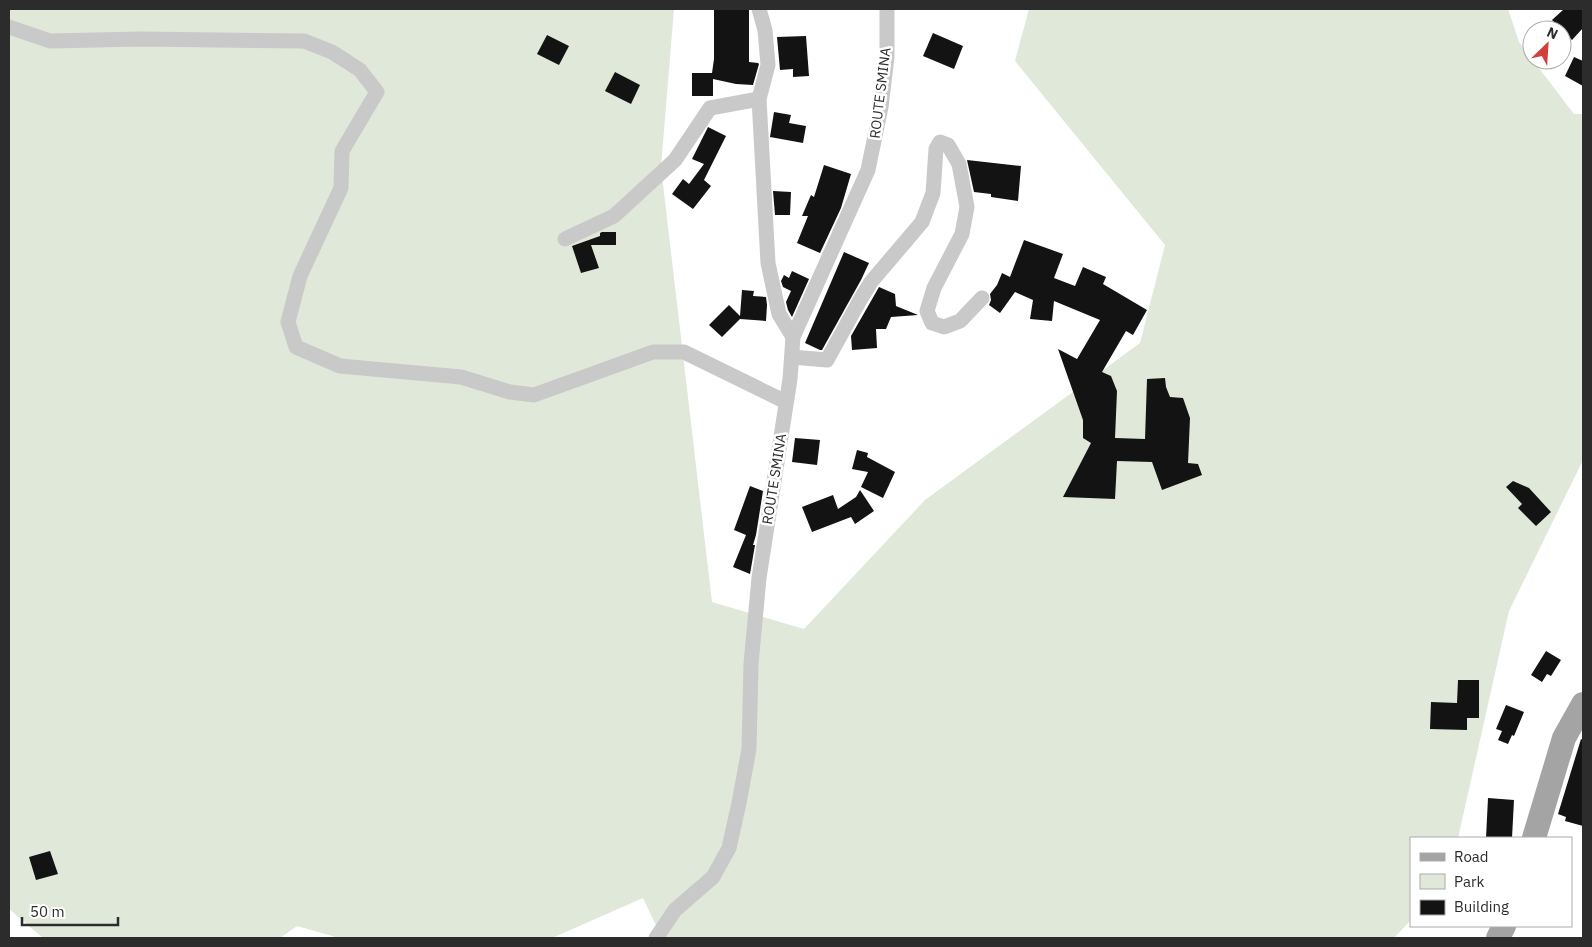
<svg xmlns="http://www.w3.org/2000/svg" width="1592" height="947" viewBox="0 0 1592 947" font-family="'IBM Plex Sans',sans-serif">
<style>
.green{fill:#e0e8da}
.building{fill:#131313}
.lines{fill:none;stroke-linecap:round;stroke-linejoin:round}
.street{stroke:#c9c9c9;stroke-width:15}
.primary{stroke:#a4a4a4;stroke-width:24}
.labels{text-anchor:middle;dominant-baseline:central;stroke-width:5;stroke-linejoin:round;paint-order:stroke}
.street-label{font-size:14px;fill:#2c2c2c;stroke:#fff}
</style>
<rect width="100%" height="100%" fill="#fff"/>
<!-- green -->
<polygon class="green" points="9,9 674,9 661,167 712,602 804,629 925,500 1140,343 1165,245 1015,61 1029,9 1508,9 1519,42 1574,114 1583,114 1583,460 1509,611 1458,838 1411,838 1411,920 1394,938 662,938 643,898 552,938 339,938 297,926 280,938 43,938 9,909"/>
<!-- building -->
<g class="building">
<polygon points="714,9 749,9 749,62 758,63 759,64 753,85 736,84 713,79 713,96 692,96 692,73 712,73 714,59"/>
<polygon points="1564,9 1583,9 1583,28 1572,40 1552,20"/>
<polygon points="933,33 963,46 954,69 923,56"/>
<polygon points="547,35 569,46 559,65 537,54"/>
<polygon points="806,36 809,76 793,77 793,69 780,70 777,37"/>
<polygon points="1574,57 1583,61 1583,86 1565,76"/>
<polygon points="615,72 640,85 631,104 605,91"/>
<polygon points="774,112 791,115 789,123 806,126 803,143 770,137"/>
<polygon points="708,127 726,136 704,180 711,186 693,209 672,194 683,179 689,184 704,164 692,159"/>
<polygon points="967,160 1021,166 1018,201 991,197 991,194 974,192"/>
<polygon points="824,165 851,174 841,208 820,253 797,243 808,216 802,216 811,195 814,197"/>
<polygon points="773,191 791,192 790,215 775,215"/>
<polygon points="602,232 616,232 616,245 591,245 599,268 581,273 572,246 600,236 600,233"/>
<polygon points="1024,240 1063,254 1054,278 1075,286 1083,267 1106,277 1103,284 1147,310 1133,335 1126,331 1102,372 1111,376 1117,391 1115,438 1145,439 1147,379 1165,378 1166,387 1170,397 1183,398 1190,418 1188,463 1198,464 1202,475 1162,490 1152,462 1117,461 1115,499 1063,497 1091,443 1083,438 1083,420 1058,349 1077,359 1100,320 1054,301 1052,321 1030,319 1033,300 1015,292 1000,313 989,305 991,300 990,294 997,285 1002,273 1010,277"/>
<polygon points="844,252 869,263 861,280 822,350 820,350 805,343"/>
<polygon points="792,271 809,279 792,317 788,310 786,302 791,291 783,287 781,281 784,275 789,278"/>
<polygon points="879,287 895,294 896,306 918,315 891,317 886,329 876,329 877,348 852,350 851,336"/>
<polygon points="742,290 754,291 753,296 766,297 767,305 766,321 740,319 722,337 709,325 729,305 740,316"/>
<polygon points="795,438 820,440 817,465 792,462"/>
<polygon points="857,450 868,453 867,457 895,472 883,498 861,487 868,472 852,469"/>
<polygon points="1513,481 1529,488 1551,512 1536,526 1518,508 1522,504 1506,487"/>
<polygon points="750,486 763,491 756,535 753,545 755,545 750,574 733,567 746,535 734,530"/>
<polygon points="860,490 874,511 855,524 851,517 812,532 802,507 833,495 838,509 856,497"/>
<polygon points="1546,651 1561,660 1551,676 1547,674 1542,682 1531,675"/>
<polygon points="1458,680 1479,680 1479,718 1467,718 1467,730 1430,729 1431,702 1457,703"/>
<polygon points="1506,705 1524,712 1514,736 1512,735 1508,744 1498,740 1502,731 1496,729"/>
<polygon points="1581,739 1583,740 1583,826 1565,821 1566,817 1558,814"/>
<polygon points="1488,798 1514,800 1512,838 1486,838"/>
<polygon points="50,851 58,874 36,880 29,857"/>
</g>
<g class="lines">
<!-- street -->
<g class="street">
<polyline points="759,9 765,30 768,65 759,99 768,263 779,314 793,337"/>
<polyline points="9,27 50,41 141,39 304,41 332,52 360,70 377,92 342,151 341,188 300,276 288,322 296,347 340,366 461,377 510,392 534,395 653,352 684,352 786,402"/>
<polyline points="565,239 614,216 675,160 710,108 759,99"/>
<polyline points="792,357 827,360 860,300 871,282 922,222 933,193 936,149 940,142 948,145 959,164 967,207 962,234 934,288 927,311 932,323 944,327 960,321 982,298"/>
<polyline points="656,938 675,910 713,877 729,848 739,803 749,749 751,664 759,578 790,379 793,337 868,170 881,107 887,57 887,9"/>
</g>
<!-- primary -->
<g class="primary">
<polyline points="1534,838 1564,738 1583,704"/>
<polyline points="1498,938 1504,926"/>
</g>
</g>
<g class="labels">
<!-- street labels -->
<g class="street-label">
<text transform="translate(880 93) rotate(-83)">ROUTE SMINA</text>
<text transform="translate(774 479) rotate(-81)">ROUTE SMINA</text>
</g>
</g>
<!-- border -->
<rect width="1592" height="947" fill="none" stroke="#2c2c2c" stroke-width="20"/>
<!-- legend -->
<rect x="1410" y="837" width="162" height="90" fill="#ffffff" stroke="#ababab"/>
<rect x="1420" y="853" width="25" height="8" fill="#a4a4a4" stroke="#ababab"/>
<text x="1454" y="862" font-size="15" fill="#2c2c2c">Road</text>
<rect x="1420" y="874" width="25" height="15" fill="#e0e8da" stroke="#ababab"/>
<text x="1454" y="887" font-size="15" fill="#2c2c2c">Park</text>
<rect x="1420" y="900" width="25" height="15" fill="#131313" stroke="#ababab"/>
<text x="1454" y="912" font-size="15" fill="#2c2c2c">Building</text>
<!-- north arrow -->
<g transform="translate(1547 45) rotate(25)"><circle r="24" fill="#ffffff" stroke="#ababab"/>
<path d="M0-4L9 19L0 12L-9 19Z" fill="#d2403e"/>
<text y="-8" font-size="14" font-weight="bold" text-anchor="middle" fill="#2c2c2c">N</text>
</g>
<!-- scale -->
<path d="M22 917v8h96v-8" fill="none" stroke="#2c2c2c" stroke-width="2.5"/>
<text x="30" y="917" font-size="15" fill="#2c2c2c" stroke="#ffffff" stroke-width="4" paint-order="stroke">50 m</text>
</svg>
